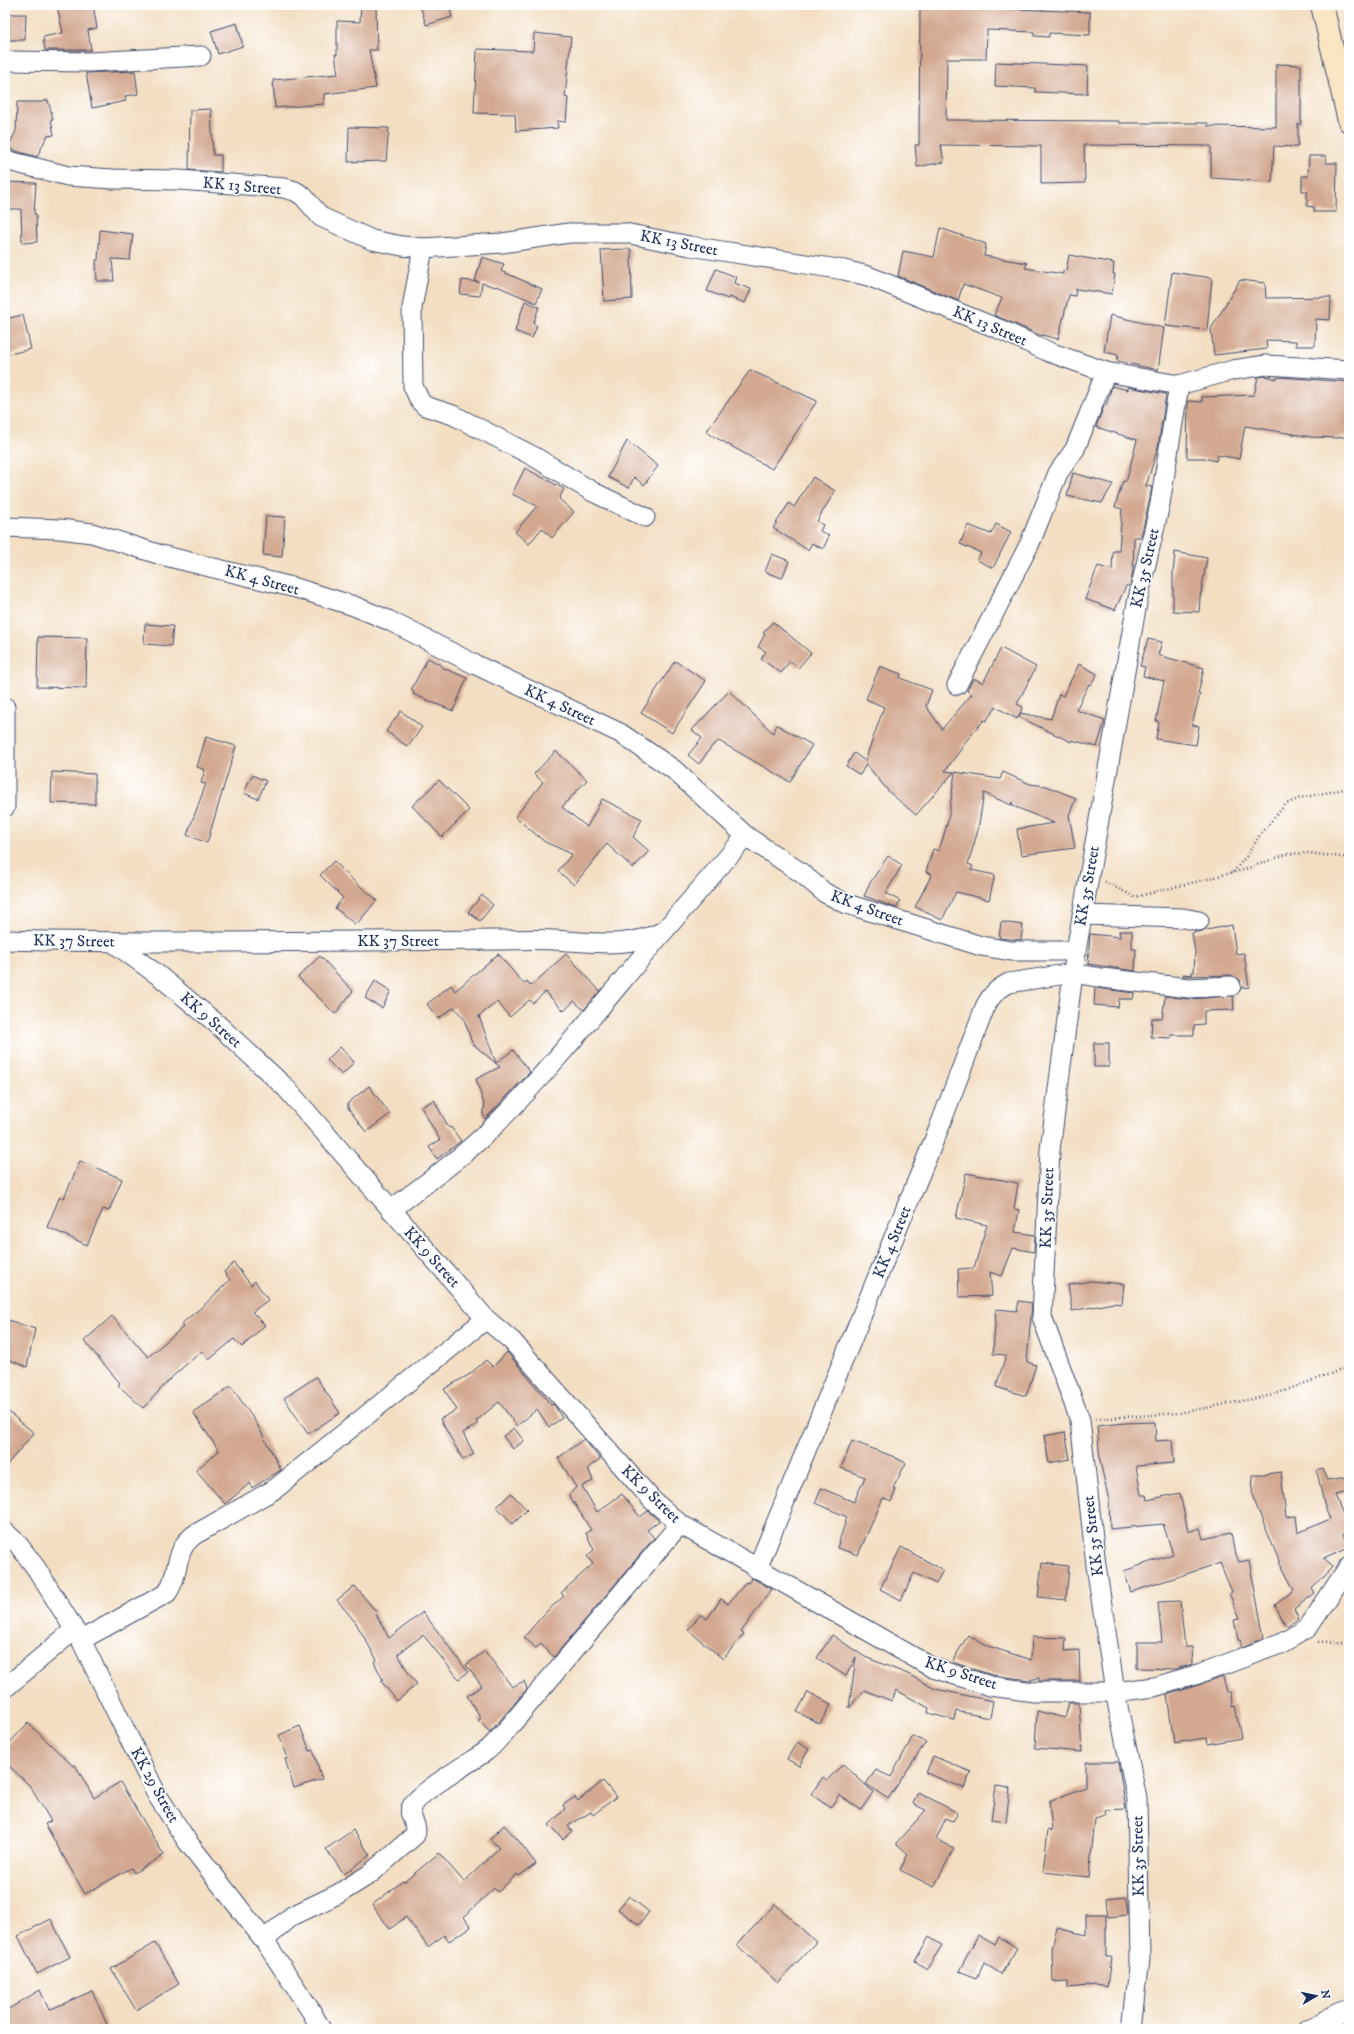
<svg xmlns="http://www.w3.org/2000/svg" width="1354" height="2034" viewBox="0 0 1354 2034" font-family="'IM FELL DW Pica',serif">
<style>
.building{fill:#d3a890}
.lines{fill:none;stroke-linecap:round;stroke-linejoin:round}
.minor-casing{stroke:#3b496d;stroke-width:21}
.secondary-casing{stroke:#3b496d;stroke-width:24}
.path{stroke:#3b496d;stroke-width:2.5;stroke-dasharray:1 3;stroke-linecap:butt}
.minor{stroke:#fff;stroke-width:19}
.secondary{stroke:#fbe6c4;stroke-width:22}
.labels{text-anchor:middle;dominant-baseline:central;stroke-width:3;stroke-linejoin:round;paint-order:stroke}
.street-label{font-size:16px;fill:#1b2f5e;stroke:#fff}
</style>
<rect width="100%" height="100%" fill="#fff"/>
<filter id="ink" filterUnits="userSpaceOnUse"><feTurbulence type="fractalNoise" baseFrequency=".025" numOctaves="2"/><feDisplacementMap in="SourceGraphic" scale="8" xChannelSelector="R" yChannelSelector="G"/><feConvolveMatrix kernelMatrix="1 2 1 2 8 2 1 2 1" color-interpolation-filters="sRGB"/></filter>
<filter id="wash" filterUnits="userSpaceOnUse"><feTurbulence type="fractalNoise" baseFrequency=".012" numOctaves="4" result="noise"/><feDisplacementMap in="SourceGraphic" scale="16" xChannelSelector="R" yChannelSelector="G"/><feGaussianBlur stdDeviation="0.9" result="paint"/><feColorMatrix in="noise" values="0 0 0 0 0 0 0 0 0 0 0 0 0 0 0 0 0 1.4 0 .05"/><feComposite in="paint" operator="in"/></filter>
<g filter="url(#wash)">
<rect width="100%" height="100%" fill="#f3dec2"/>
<g id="blocks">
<!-- building -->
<g class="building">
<polygon points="57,5 93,5 97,28 88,30 91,50 45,50 43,37 63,33"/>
<polygon points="361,5 376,5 377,50 369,50 376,88 324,94 324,104 275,108 273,80 338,74 335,54 337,55 337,21 360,22"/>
<polygon points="420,5 449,5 452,17 426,25"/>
<polygon points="920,5 987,5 987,8 1090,12 1090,35 1049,33 1049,37 1034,36 1034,32 987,30 986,59 947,59 946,120 1119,121 1119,123 1208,123 1208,126 1276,127 1276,64 1301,65 1301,124 1298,124 1298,147 1274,146 1272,182 1211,178 1211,146 1084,145 1085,183 1041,184 1041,146 941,145 944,162 917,167 915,145 919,145"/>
<polygon points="5,14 26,14 25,40 5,40"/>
<polygon points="237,23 243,46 218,54 211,31"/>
<polygon points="534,33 571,37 565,97 568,98 566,122 557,121 558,128 516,131 515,114 474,113 477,49 533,51"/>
<polygon points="996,62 1088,66 1087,94 1035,92 1035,88 995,86"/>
<polygon points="135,71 138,94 125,96 126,101 92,108 86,73"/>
<polygon points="48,100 53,119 51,119 54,135 47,136 37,157 16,151 8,147 16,131 17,102 41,102"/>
<polygon points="211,109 213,155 221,155 221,172 189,170 190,110"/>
<polygon points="349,127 389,128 386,161 348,162"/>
<polygon points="1309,156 1326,156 1326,163 1337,163 1336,212 1314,212 1314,207 1307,206 1307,191 1302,191 1302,176 1308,176"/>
<polygon points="5,182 36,183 34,214 36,214 37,242 22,243 21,209 5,209"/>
<polygon points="940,228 986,244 984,256 1027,263 1025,268 1063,274 1063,270 1066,271 1069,255 1114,263 1113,274 1115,274 1112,294 1076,289 1075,296 1069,295 1058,339 1042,335 1042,336 994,315 1002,298 963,284 958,301 898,276 903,251 934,257"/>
<polygon points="100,230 133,234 130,260 112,259 114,281 97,281 96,260 98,260"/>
<polygon points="631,249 632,299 604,301 601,250"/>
<polygon points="482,257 504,264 501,271 542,289 536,303 497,286 496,287 482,283 480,296 460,294 462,280 479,282 475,281"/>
<polygon points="716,269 736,277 734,283 751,289 745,303 729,297 728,299 707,291"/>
<polygon points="1172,272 1212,278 1207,330 1165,326"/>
<polygon points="1240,280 1265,283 1266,298 1331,297 1330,320 1316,319 1315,346 1296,346 1296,341 1266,340 1267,349 1214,355 1211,329"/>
<polygon points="525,301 539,307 533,324 537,326 532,338 515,331"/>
<polygon points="23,315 31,349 5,355 5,319"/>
<polygon points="1110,315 1164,328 1158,370 1117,361 1118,355 1104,352"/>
<polygon points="750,370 817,401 772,469 706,432"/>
<polygon points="1264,376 1277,379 1278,377 1349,382 1349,437 1339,437 1339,438 1311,437 1245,426 1239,459 1218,455 1216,461 1204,458 1187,458 1188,401 1202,402 1202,397 1254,395 1258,377"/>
<polygon points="1112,386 1128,390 1128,387 1166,394 1158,447 1146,486 1152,487 1149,502 1141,537 1134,537 1133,571 1130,586 1126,586 1115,610 1085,599 1098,566 1112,570 1113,551 1119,551 1122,509 1115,507 1123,481 1125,482 1127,479 1137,440 1096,427 1104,406 1106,406"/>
<polygon points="627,441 658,466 644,485 634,477 629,488 608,477"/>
<polygon points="525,468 564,489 559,499 574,512 552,538 542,528 529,544 515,532 537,506 512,494"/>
<polygon points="1073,473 1113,484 1102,503 1067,496"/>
<polygon points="813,477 835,491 817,521 823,525 820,531 829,536 823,549 812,543 808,550 773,528 789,503 794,507"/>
<polygon points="266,516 285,517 282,557 263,555"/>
<polygon points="996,524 1011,532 993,568 977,560 981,553 960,544 968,525 991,534"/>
<polygon points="1175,552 1207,558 1200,598 1199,612 1173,611 1173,574"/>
<polygon points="772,554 789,561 782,578 765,572"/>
<polygon points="773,622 811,653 798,668 790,661 781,673 761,659 766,651 758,647 765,634 763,633"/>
<polygon points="145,624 173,626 171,646 144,644"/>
<polygon points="38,637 87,638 86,688 37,687"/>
<polygon points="1148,639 1162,642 1158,655 1204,668 1198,694 1200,694 1192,725 1199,726 1196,745 1156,739 1159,722 1156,721 1164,681 1143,676 1145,667 1140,666"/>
<polygon points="1001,648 1036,667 1017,704 1023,707 1020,713 1051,719 1059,694 1063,696 1079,664 1097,674 1091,685 1089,684 1076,710 1105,720 1097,747 1072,740 1071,742 1019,717 1020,713 1017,719 996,707 986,721 984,720 961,747 962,748 945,771 954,772 916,815 889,792 866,764 860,775 846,766 854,753 865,761 884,707 866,699 880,666 901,674 900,678 932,690 926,706 942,729 972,694 967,691 973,678 983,683"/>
<polygon points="428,658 442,666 441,667 467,678 453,711 413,694 414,692 411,690"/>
<polygon points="675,661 706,681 672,733 641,713"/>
<polygon points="729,691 773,733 777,725 812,745 790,782 719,741 712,746 699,764 688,755 702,738 692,730"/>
<polygon points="401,711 422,727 408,747 386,731"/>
<polygon points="206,737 236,746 207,843 187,835 206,784 201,783 205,770 197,767"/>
<polygon points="556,751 587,780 562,807 587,827 602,799 642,819 633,837 649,851 633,868 607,844 574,885 558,871 572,854 545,842 515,817 543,782 534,774"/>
<polygon points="52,772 95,774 95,804 51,803"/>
<polygon points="955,772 1000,779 1003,772 1030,784 1046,786 1076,798 1069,815 1075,848 1021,855 1017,829 1054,823 1013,806 1012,802 1011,805 984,793 978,830 968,864 973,866 971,870 995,875 989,900 956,892 942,920 915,907 932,874 926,872 933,849 939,851 948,821"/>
<polygon points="252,775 266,781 258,799 244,793"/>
<polygon points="439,780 469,810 442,837 412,806"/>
<polygon points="888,856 902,865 886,893 900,901 896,908 864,896 870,883"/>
<polygon points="334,861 354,881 377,900 356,925 335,908 343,898 320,875"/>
<polygon points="482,895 493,905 480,921 468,912"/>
<polygon points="1001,922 1023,925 1021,940 999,938"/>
<polygon points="1232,925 1236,954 1244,953 1249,987 1241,988 1240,980 1231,975 1183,976 1183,974 1192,975 1192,972 1194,972 1195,952 1192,933"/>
<polygon points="1119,931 1132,931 1132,949 1136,949 1135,971 1088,964 1090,934 1120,937"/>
<polygon points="498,954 524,984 527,981 531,986 566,954 600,991 584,1010 574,1001 564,1011 545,992 533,1003 529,1000 510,1017 497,1002 479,1016 496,1063 513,1050 530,1072 485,1119 483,1114 483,1109 485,1108 476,1079 500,1067 472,1043 464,1019 454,1007 438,1019 427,1004 451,985 455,991"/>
<polygon points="320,956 353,991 335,1014 298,977"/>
<polygon points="375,981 391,991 382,1008 365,998"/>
<polygon points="1095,988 1134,993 1133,999 1119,999 1118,1007 1094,1005"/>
<polygon points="1165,996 1189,999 1233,996 1234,1010 1204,1011 1204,1024 1194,1025 1194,1035 1171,1035 1171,1038 1151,1037 1152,1018 1162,1019"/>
<rect x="1094" y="1043" width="15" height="24"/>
<polygon points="340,1047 354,1062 342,1075 327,1060"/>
<polygon points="369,1086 390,1114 366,1132 348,1108 348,1103"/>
<polygon points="434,1100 449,1128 451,1127 461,1141 437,1159 429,1147 440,1140 421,1107"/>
<polygon points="80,1161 122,1179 109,1211 103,1209 87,1245 47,1227 60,1196 64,1198"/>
<polygon points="966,1173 1018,1183 1014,1209 1019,1210 1015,1232 1035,1235 1034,1252 1013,1248 1002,1276 990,1272 992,1296 959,1297 958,1269 974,1268 987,1225 956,1218"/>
<polygon points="234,1263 251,1285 255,1281 268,1300 252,1312 265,1325 242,1347 234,1339 209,1360 202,1351 174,1375 143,1408 118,1385 120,1383 84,1341 112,1316 148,1357 183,1327 181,1324 203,1306 230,1280 224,1272"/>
<polygon points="1091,1281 1124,1284 1122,1304 1113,1303 1072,1311 1068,1285"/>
<polygon points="1019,1301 1032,1303 1027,1362 1036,1365 1026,1396 996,1387 1006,1355 993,1354 996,1309 1017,1311"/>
<polygon points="5,1319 35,1329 27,1367 5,1358"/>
<polygon points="507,1352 551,1405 553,1404 555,1406 562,1418 549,1427 537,1409 517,1426 499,1402 476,1421 478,1424 463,1433 474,1454 463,1460 440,1419 457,1410 444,1389 470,1374 486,1360 493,1367"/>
<polygon points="316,1377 340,1413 308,1434 284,1398"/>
<polygon points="231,1386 257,1424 281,1470 252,1488 250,1483 225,1504 196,1470 219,1451 193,1412"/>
<polygon points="5,1409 34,1433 5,1467"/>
<polygon points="1155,1422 1156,1441 1172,1440 1174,1463 1136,1466 1141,1495 1146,1495 1147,1500 1180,1493 1188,1532 1200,1528 1203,1539 1231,1533 1234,1550 1239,1562 1249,1560 1264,1638 1242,1647 1240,1640 1238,1640 1234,1620 1240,1619 1229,1593 1232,1592 1220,1563 1131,1592 1124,1571 1173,1554 1163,1524 1110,1529 1109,1501 1100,1461 1097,1426 1125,1423"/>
<polygon points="514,1428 524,1441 513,1449 503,1436"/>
<polygon points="1065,1432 1070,1459 1049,1463 1044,1436"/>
<polygon points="584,1439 600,1459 588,1468 593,1481 582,1486 597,1512 622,1494 640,1517 648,1511 659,1521 647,1530 654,1538 554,1657 541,1644 536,1648 524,1637 546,1612 564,1596 561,1593 593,1564 587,1556 594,1550 586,1533 591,1530 569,1495 576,1487 558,1458"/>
<polygon points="852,1441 892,1456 906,1463 893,1488 896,1490 891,1502 883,1498 858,1555 837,1548 847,1517 815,1503 821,1488 854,1502 865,1477 841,1468"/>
<polygon points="1323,1469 1328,1480 1346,1477 1349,1492 1335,1495 1349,1529 1349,1532 1343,1534 1349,1548 1323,1559 1332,1567 1312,1589 1315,1593 1294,1609 1299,1619 1286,1626 1275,1605 1294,1590 1280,1563 1252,1495 1253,1475 1266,1475 1266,1474 1281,1472 1286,1517 1296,1516 1298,1533 1330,1519 1324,1504 1317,1471"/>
<polygon points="511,1493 527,1510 513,1524 497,1507"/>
<polygon points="901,1547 943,1570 936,1584 914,1573 901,1600 880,1589"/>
<polygon points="1042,1563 1069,1566 1066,1600 1038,1597"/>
<polygon points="752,1578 772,1589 741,1632 744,1634 723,1659 688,1630 701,1614 707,1619 721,1599 728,1604 746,1582 748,1583"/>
<polygon points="355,1586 377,1613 376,1614 389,1638 423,1612 468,1672 459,1679 423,1635 398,1654 409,1674 417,1684 397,1701 381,1681 383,1680 374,1662 377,1660 356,1623 337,1600"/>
<polygon points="1180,1601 1185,1647 1192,1647 1193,1664 1176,1669 1137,1668 1137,1642 1162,1642 1158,1602"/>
<polygon points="832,1635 865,1657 910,1675 935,1689 993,1701 990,1718 956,1711 954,1720 928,1713 929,1708 896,1690 892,1701 864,1690 849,1708 856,1657 846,1676 817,1658"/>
<polygon points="968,1635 985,1645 1031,1660 1032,1637 1066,1638 1065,1651 1079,1650 1080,1681 1039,1681 1039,1678 1029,1680 992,1675 955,1663 952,1662"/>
<polygon points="485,1651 512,1687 524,1681 527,1689 490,1732 478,1720 481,1718 467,1696 482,1686 466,1665"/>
<polygon points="1223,1677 1227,1692 1231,1691 1232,1707 1235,1706 1241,1738 1207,1744 1206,1738 1174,1743 1167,1695"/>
<polygon points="808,1692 831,1704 820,1724 797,1712"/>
<polygon points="1069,1703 1079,1703 1082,1752 1035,1748 1037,1711 1065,1718"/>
<polygon points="28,1723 73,1766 75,1765 94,1798 120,1782 164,1855 134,1873 131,1868 85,1894 45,1824 51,1821 29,1785 5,1762 5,1748"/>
<polygon points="300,1726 310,1751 313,1750 322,1779 294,1788 285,1759 288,1758 279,1735"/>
<polygon points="913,1736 926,1742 888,1799 866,1784 876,1770 891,1777"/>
<polygon points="797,1742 809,1749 799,1766 787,1759"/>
<polygon points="933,1756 971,1772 964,1788 926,1773"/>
<polygon points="1086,1762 1118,1762 1126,1809 1105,1810 1106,1816 1095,1819 1089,1877 1043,1872 1048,1830 1052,1831 1049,1801 1086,1787"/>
<polygon points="843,1764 873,1792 861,1810 839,1795 830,1808 811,1794 823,1777 827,1780"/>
<polygon points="603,1781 616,1797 593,1815 591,1812 568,1826 572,1831 563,1839 549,1825 565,1809 563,1805 575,1797 578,1801"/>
<polygon points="996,1786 1010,1788 1006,1822 991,1820"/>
<polygon points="918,1792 958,1813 953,1821 946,1818 936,1839 954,1848 934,1887 900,1870 908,1854 896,1843 926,1810 913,1804"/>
<polygon points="504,1825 518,1840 536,1864 519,1876 517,1874 498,1892 494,1888 464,1917 471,1927 449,1941 444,1935 428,1947 406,1917 390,1929 372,1905 403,1881 404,1882 439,1853 464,1882 499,1848 490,1839"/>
<polygon points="353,1830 370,1855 344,1874 326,1849"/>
<polygon points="629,1896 649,1912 639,1925 618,1909"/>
<polygon points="1126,1897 1128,1915 1108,1917 1106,1899"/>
<polygon points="775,1904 816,1942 778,1983 737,1945"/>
<polygon points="1086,1914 1106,1914 1106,1957 1111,1957 1107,1987 1096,1985 1068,1988 1068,1981 1053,1982 1052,1948 1057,1928 1086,1935"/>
<polygon points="51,1919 70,1957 37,1974 18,1936"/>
<polygon points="978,1935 995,1945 999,1937 1017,1948 1001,1974 984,1963 977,1978 959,1971"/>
<polygon points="929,1937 942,1945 927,1969 915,1961"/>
<polygon points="155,1943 179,1984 136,2010 111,1969"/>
<polygon points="40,1990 49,2010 92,1991 109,2029 9,2029 5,2022 5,2011"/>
</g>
</g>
</g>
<g filter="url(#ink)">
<use href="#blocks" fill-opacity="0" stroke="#3b496d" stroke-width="1"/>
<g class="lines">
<defs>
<g id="minor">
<polyline points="5,61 90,62 201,56"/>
<polyline points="5,160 68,176 113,179 179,180 284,188 295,191 303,196 321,217 372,240 402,246 423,248 502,243 569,233 625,233 690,246 844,270 868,276 999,329 1049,352 1106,372 1179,385 1233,370 1266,365 1349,370"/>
<polyline points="423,248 412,308 413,386 420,401 425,406 453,415 533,456 593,492 645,517"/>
<polyline points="5,527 60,529 92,533 161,555 296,588 354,606 388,620 476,665 620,733 673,769 746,836 800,872 825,893 847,904 981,946 1011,951 1076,951"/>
<polyline points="957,685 1030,543 1058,473 1075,449 1106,372"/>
<polyline points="5,707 5,807"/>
<polyline points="1082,915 1183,918 1199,921"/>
<path d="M5,940c164,4 328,1 492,0 19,0 37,-1 56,0 40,2 74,9 111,-9l82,-95"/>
<polyline points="114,943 158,975 216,1023 286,1088 486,1319 512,1341 652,1500 680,1524 933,1668 990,1686 1034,1692 1115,1692 1154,1687 1202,1673 1280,1644 1308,1628 1349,1566"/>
<path d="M391,1210c35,-27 72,-53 103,-84 60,-60 113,-128 168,-193"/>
<polyline points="5,1532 17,1543 36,1568 81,1640 157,1795 187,1841 264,1940 311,2011 321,2029"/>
<path d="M757,1569l182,-441 46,-121c6,-12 12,-18 24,-24l64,-10 29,5 87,10 42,-2"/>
<path d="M81,1640l86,-47c11,-15 8,-34 18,-49 2,-3 6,-6 9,-9l81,-46 211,-170"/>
<polyline points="5,1688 74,1630"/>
<path d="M264,1940l28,-24 46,-22 32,-20 45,-39c4,-10 -7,-18 -4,-27 3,-13 61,-47 74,-56 8,-6 14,-14 20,-20l175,-208"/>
<polyline points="1132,2029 1140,1958 1137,1799 1115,1692 1096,1565 1080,1420 1042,1317 1050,1150 1076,951 1137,603 1160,504 1179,385"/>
<polyline points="1309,2029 1349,2011"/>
</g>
<polyline id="secondary" points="1322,5 1349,121"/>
</defs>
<!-- minor casing -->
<use href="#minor" class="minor-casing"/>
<!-- secondary casing -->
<use href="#secondary" class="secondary-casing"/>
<!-- path -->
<g class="path">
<polyline points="1233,872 1246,857 1261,833 1286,804 1300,798 1349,788"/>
<polyline points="1105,882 1135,897 1243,870 1287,854 1309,853 1349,858"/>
<polyline points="1096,1419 1179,1413 1273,1395 1349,1367"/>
<polyline points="1318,1642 1349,1641"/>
</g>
<!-- minor -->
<use href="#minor" class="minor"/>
<!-- secondary -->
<use href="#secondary" class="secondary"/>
</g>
</g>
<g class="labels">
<!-- street labels -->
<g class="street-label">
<text transform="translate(242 186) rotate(5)">KK 13 Street</text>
<text transform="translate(679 243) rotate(11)">KK 13 Street</text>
<text transform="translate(990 326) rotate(23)">KK 13 Street</text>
<text transform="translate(1145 568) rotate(-77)">KK 35 Street</text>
<text transform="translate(262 580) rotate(15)">KK 4 Street</text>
<text transform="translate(560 705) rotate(25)">KK 4 Street</text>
<text transform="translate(1087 886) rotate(-80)">KK 35 Street</text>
<text transform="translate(867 908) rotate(20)">KK 4 Street</text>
<text transform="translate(74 941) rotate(1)">KK 37 Street</text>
<text x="398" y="941">KK 37 Street</text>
<text transform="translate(211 1020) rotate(41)">KK 9 Street</text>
<text transform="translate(1047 1208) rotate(-88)">KK 35 Street</text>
<text transform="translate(892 1242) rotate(-68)">KK 4 Street</text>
<text transform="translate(432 1257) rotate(48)">KK 9 Street</text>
<text transform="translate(651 1494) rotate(44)">KK 9 Street</text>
<text transform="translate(1093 1536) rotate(-97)">KK 35 Street</text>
<text transform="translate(961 1673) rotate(18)">KK 9 Street</text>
<text transform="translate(155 1785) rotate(61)">KK 29 Street</text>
<text transform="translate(1138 1856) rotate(-91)">KK 35 Street</text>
</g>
</g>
<!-- margin -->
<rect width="1354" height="2034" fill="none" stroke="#fff" stroke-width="20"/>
<!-- north arrow -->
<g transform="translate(1316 1996) rotate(81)" stroke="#ffffff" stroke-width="3" paint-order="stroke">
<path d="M0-3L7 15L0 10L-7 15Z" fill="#1b2f5e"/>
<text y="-6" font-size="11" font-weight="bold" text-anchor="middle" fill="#1b2f5e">N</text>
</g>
</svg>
